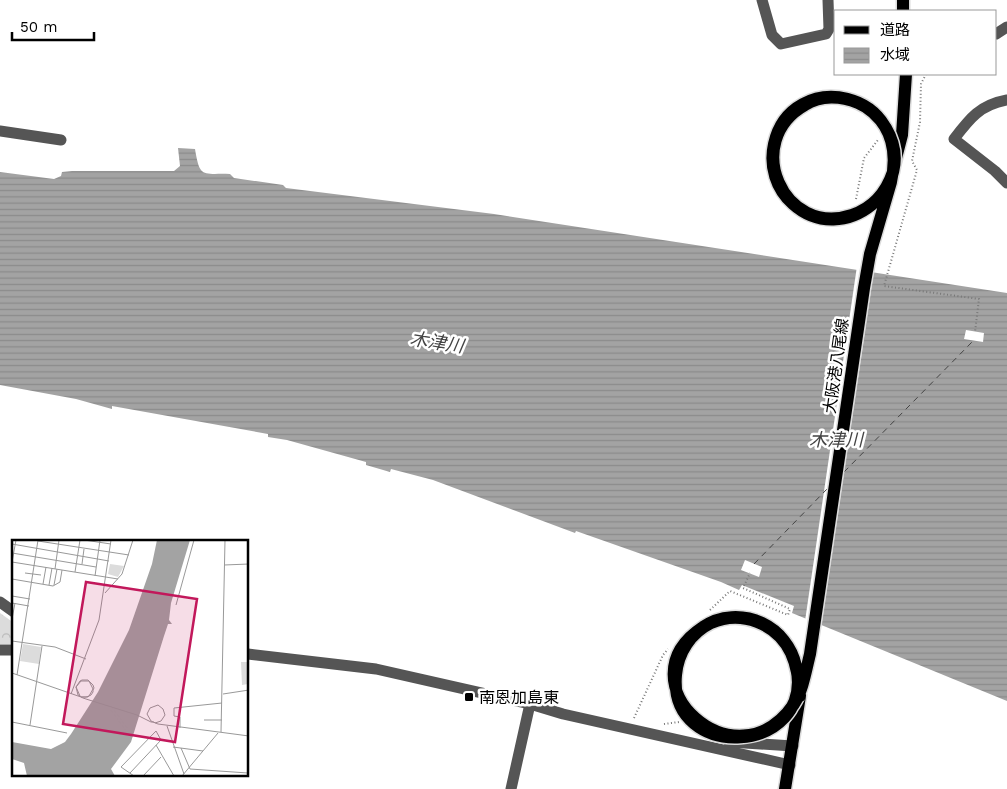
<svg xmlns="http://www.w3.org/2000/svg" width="1007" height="789" viewBox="0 0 1007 789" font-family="'Work Sans','Noto Sans JP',sans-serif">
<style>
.park{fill:url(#park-crowns)}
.water{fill:url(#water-rules)}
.pier{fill:#fff}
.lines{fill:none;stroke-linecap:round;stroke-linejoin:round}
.ferry{stroke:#444;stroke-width:1;stroke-dasharray:6 5;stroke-linecap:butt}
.major-casing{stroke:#dbdbdb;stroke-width:15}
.path{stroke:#777;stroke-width:2;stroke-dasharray:1 2.5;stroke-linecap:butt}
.minor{stroke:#555;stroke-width:11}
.major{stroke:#000;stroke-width:12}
.major-bridge-casing{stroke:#dbdbdb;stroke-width:15;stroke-linecap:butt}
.major-bridge{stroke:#000;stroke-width:12}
.poi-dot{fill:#000;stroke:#fff;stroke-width:2}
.labels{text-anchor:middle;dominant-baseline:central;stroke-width:5;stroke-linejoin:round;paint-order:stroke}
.street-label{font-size:16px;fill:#000;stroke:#fff}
.poi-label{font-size:16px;fill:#000;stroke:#fff;text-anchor:start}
.water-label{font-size:18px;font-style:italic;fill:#444;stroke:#fff}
.inset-river{fill:none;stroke:#a3a3a3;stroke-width:2.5}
.inset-road{fill:none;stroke:#999;stroke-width:1}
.view{fill:#c2185b;fill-opacity:0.15;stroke:#c2185b;stroke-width:2.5}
.inset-edge{fill:none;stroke:#000;stroke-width:2.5}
</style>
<defs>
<pattern id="park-crowns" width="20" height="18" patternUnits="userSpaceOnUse" patternTransform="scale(1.25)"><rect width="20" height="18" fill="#dcdcdc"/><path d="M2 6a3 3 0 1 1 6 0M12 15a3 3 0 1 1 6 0" fill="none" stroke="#bbb"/></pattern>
<pattern id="water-rules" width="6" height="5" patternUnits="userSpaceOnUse" patternTransform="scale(1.25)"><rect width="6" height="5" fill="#a3a3a3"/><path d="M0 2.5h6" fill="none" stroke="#8b8b8b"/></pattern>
</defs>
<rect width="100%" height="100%" fill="#fff"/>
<!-- park -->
<polygon class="park" points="0,613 14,623 14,644 0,644"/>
<!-- water -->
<path class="water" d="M178,148l17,1c5,30 7,24 35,25l4,4 49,7 3,3 208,26 513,79v408l-215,-88 2,-7 -52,-21 -3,5 -18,-8 -145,-51 -1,2 -142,-53 -42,-11 -1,3 -24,-7v-3l-79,-22 -19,-3v-3l-156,-28v3l-36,-10 -76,-14v-213l54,7 7,-3 1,-4 10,-1h102l6,-5z"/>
<!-- pier -->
<g class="pier">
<polygon points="857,266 874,270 821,628 805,621"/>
<polygon points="966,330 984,333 983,342 964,339"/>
<polygon points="745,560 762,567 759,577 741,570"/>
</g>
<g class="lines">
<!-- ferry -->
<g class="ferry">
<polyline points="844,472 974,340"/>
<polyline points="754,564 828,488"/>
</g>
<defs>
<g id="major">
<polyline points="903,0 903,11"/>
<polyline points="895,162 902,135 906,74"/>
<polyline points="785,789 800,696"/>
</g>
</defs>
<!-- major casing -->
<use href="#major" class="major-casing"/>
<!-- path -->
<g class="path">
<polyline points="926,74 921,84 920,122 912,161 917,170 884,286 979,299 975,332"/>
<polyline points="856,199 864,158 878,140"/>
<polyline points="710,610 730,591 788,615 790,609 743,588 750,573"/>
<polyline points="634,718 663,655 668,649"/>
<polyline points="664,724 679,722"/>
</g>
<!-- minor -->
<g class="minor">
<polyline points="762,0 772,35 781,44 826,34 829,29 828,0"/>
<polyline points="996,34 1007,27"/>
<path d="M1007,100c-27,5 -37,18 -53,39l41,32 12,12"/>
<polyline points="0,131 61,140"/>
<polyline points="0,602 14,612"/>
<polyline points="0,650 14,650"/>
<polyline points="248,654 376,669 530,704 563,714 790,765"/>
<polyline points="729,742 793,746"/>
<polyline points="511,789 530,704"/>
</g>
<!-- major -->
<use href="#major" class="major"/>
<defs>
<path id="major-bridge" d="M800,696c-1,-15 -3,-30 -9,-43 -14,-30 -50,-43 -80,-30 -20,10 -33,29 -35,52 -8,89 140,80 120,-9 -4,-19 -17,-35 -34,-43 -19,-9 -42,-8 -59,4 -84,55 33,162 91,77 9,-14 12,-34 16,-50l54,-366 6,-34 21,-72c22,-94 -100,-115 -117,-38 -5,22 2,45 19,60 50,45 128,-17 93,-76 -7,-11 -16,-20 -28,-25 -17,-7 -37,-8 -53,2 -64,36 -22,133 47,110 21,-7 34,-22 41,-43"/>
</defs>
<!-- major-bridge casing -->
<use href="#major-bridge" class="major-bridge-casing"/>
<!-- major-bridge -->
<use href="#major-bridge" class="major-bridge"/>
</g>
<!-- markers -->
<rect class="poi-dot" x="464" y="692" width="10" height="10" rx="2.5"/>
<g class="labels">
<!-- street labels -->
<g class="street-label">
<text transform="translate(836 366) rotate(-82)">大阪港八尾線</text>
</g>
<!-- poi labels -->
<g class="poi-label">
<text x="479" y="697">南恩加島東</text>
</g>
<!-- water labels -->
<g class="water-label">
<text transform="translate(437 342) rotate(9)">木津川</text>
<text x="836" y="439">木津川</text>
</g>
</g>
<!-- overview -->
<g transform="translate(12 540)">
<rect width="236" height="236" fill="#fff"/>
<path d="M98,24l14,2 -6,11 -10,-3zM11,104l18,3 -2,17 -19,-3z" fill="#dcdcdc"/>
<path d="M229,122h7v22l-6,1z" fill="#dcdcdc"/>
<path d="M145,0h33l-19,63 -2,17 3,4h-4l-4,12 -33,106 -20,27 4,7h-88l-3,-13 -12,-4v-17l39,7 14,-7 6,-8 27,-42 31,-62 23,-66z" fill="#a3a3a3"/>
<path class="inset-river" d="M99,168l16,22"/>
<path class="inset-road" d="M72,0l27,4M26,1l91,14M0,4l97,17M0,13l84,14M0,22l106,17M0,22l4,-22M70,24l2,-15M212,25l25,-1M43,29l4,-29M63,32l5,-32M13,33l16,2M83,36l5,-36M0,39l41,7 7,-4 2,-12M31,44l3,-17M37,45l3,-17M42,45l3,-16M93,53l17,-19 11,-34M0,56l18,3M0,63l17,3M164,65l18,-65M0,79l3,-16M0,101l43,6 31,12M0,133l69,24h5l3,-1 4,-7 -4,-8h-8l-5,6 4,9 1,1h7l1,-1 2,-1 2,-3v-2l1,-2 -1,-3 -5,-5h-6l-2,1 -4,6 2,8 2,1 1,1 2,1 3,1 51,16 14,7h3l1,1 6,-2 4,-6 -2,-6 -5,-4 -8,3 -3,6 4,7 2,1 5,2 91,12M5,135l21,-135M59,154l28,-74 12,-80M211,154l26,-4M192,180h18M0,182l55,11M18,185l12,-79M155,186l17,48M168,188v-11l-6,-1v-8l48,-5M209,192l4,-192M144,205l18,31M161,207l30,4M169,208l9,21 58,4M118,233l31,-33 -5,-9 -35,36 13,9M131,236l18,-19M170,236l36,-43"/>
<path class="view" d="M74,42l111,17 -22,143 -112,-18z"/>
<rect width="236" height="236" class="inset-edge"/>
</g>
<!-- legend -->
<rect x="834" y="10" width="162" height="65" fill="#ffffff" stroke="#999999"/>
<rect x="844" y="26" width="25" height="8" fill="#000000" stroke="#999999"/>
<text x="880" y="35" font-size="15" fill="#000000">道路</text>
<rect x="844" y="48" width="25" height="15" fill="url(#water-rules)" stroke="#999999"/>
<text x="880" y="60" font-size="15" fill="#000000">水域</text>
<!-- scale -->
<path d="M12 32v8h82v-8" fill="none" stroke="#000000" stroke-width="2.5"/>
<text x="20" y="32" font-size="15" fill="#000000" stroke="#ffffff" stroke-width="4" paint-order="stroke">50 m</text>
</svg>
